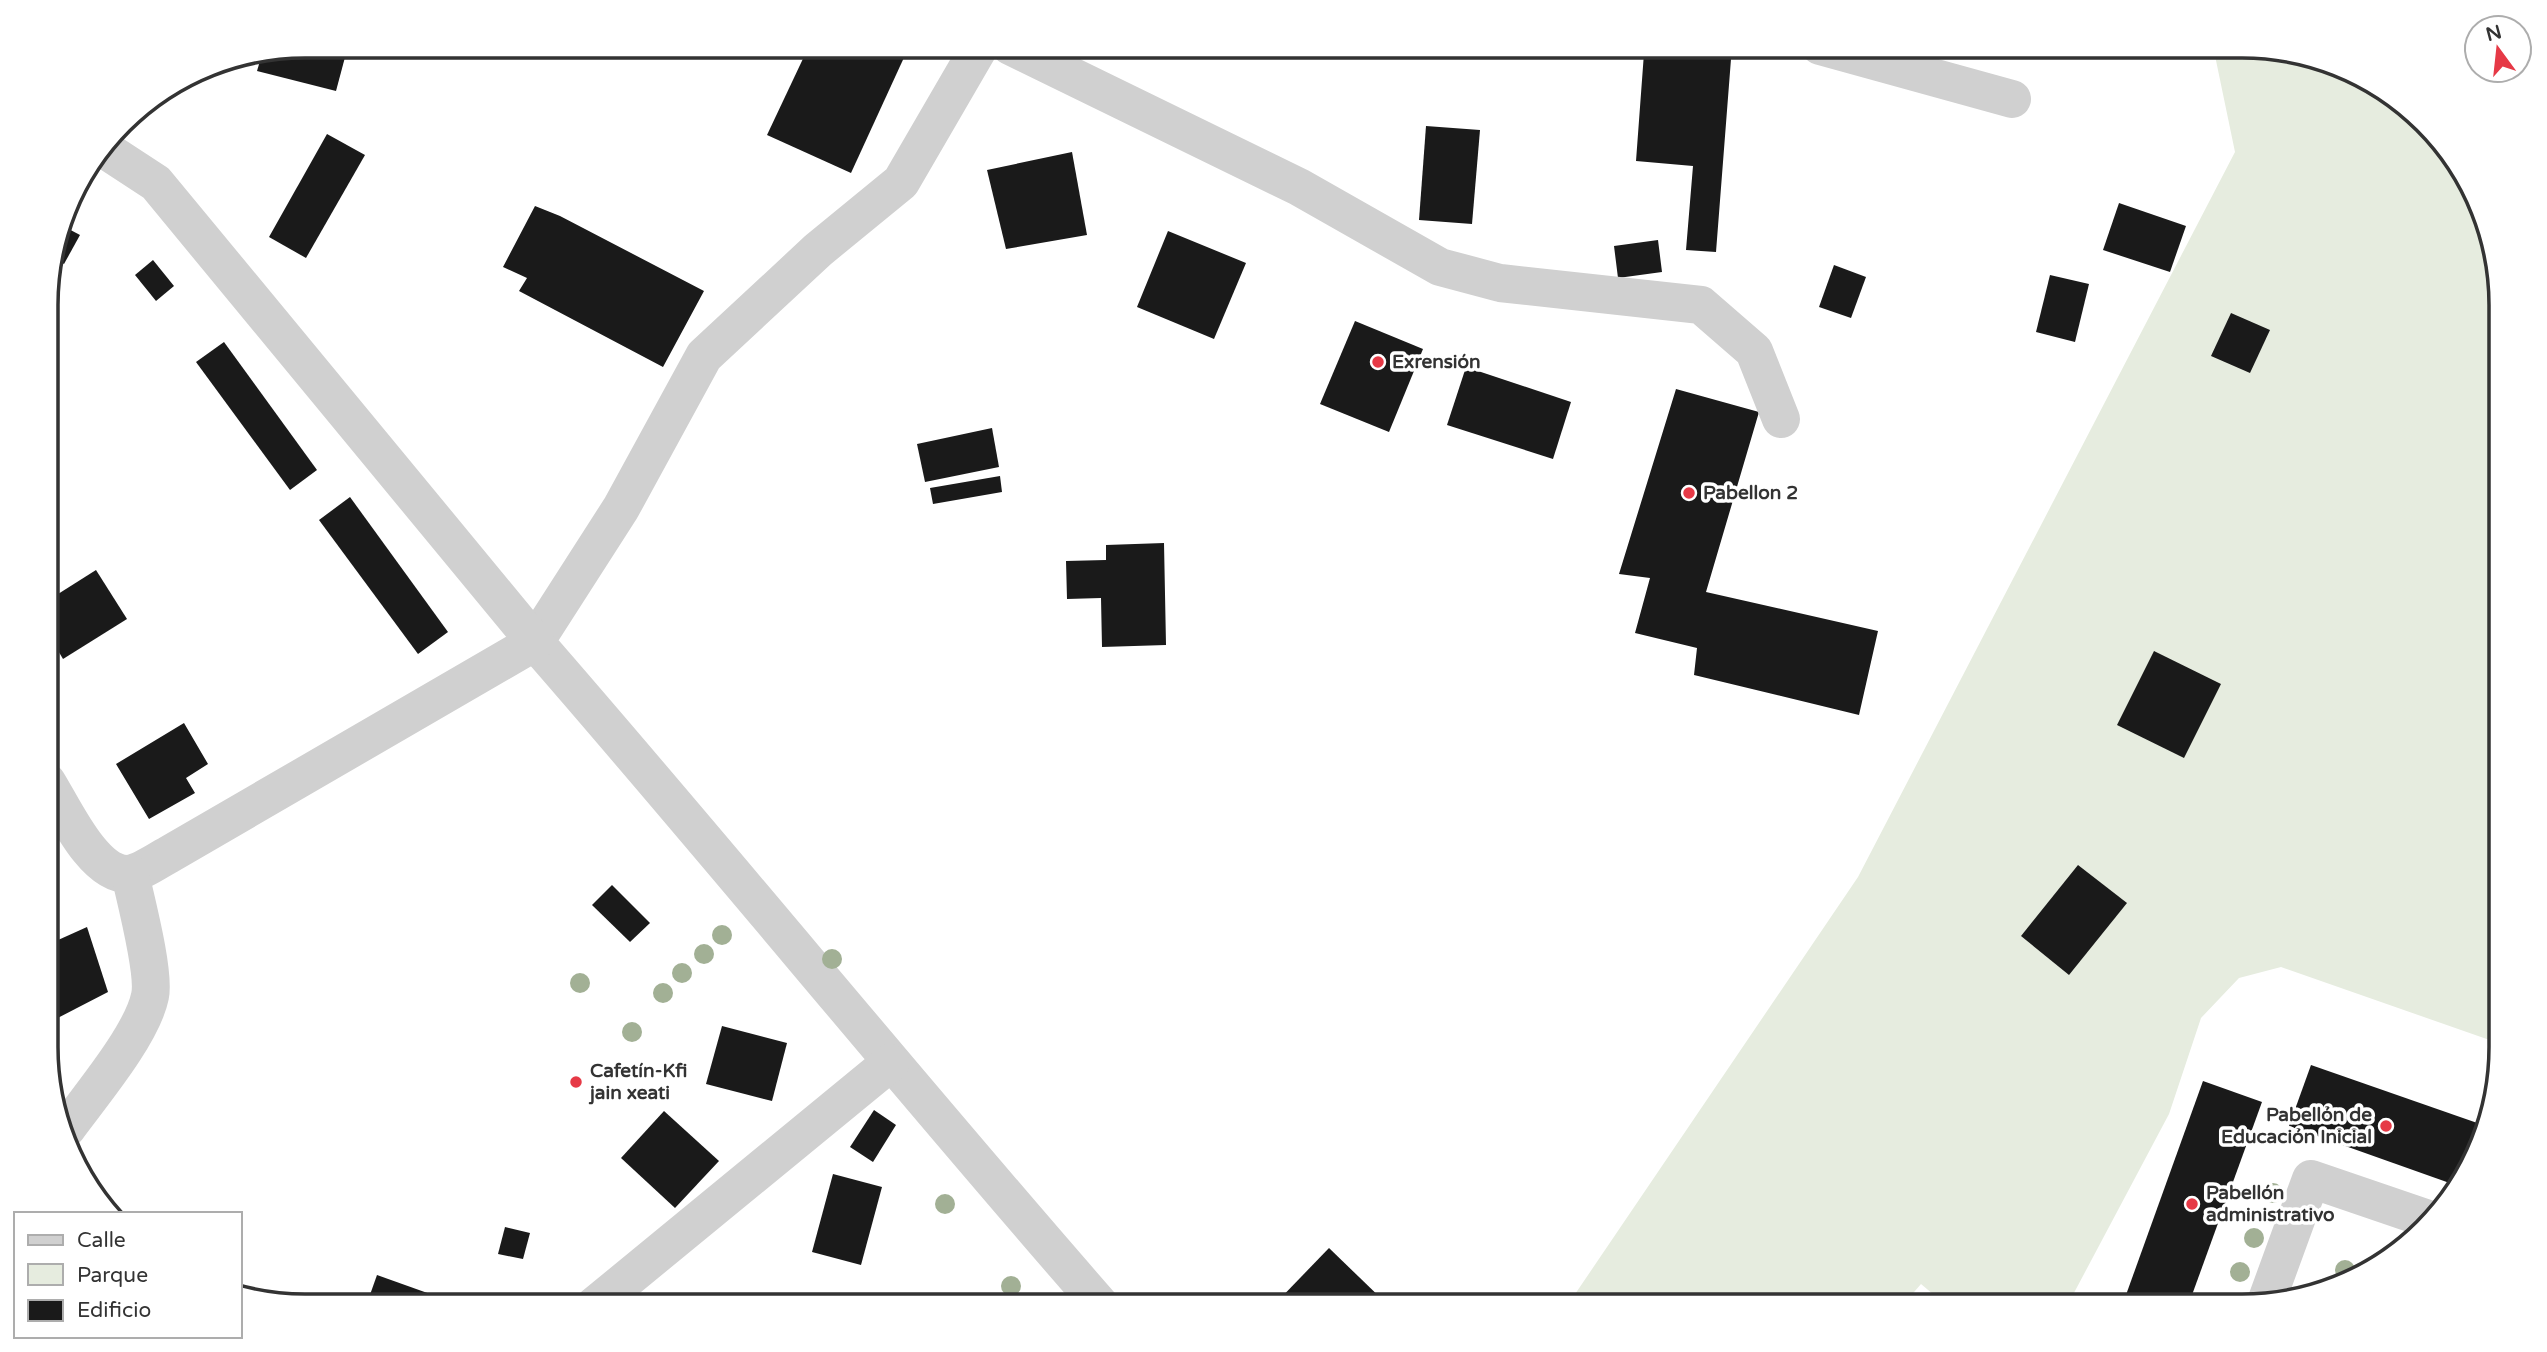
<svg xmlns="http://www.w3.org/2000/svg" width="2547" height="1352" viewBox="0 0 2547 1352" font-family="'Varela Round',sans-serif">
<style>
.green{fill:#e6ecdf}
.building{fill:#1a1a1a}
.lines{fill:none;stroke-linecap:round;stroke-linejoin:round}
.minor{stroke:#d0d0d0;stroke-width:38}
.tree{fill:#a2b095}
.poi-dot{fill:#e63946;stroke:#fff;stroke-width:2.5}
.labels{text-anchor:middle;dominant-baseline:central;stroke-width:7;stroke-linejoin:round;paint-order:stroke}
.poi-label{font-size:19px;font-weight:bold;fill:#333;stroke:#fff;text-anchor:start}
.rim{fill:none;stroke:#333;stroke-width:3.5}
</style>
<rect width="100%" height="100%" fill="#fff"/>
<!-- green -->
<polygon class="green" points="2213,46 2242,46 2357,72 2458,161 2499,272 2501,1044 2281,967 2239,978 2201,1018 2169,1114 2067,1306 1947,1306 1921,1284 1902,1306 1567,1306 1858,877 2235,152"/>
<!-- building -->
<g class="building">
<polygon points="305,46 348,46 336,91 257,71 262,54"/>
<polygon points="809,46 895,46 907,51 851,173 767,135"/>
<polygon points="1644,53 1731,59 1716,252 1686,250 1693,166 1636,161"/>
<polygon points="1426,126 1480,130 1472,224 1419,220"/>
<polygon points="327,134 365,155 306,258 269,237"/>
<polygon points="1072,152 1087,235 1006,249 987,170"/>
<polygon points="2119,203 2186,226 2170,272 2103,250"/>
<polygon points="535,206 560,216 704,291 663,367 519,291 527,278 503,267"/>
<polygon points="63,226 80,235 64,264 54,258"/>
<polygon points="1168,231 1246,263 1214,339 1137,307"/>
<polygon points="1658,240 1662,272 1618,278 1614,246"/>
<polygon points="153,260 174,286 156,301 135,275"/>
<polygon points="1834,265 1866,277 1851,318 1819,307"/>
<polygon points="2050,275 2089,284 2075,342 2036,332"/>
<polygon points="2231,313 2270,330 2250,373 2211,356"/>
<polygon points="1355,321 1423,349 1389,432 1320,404"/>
<polygon points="224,342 317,470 290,490 196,362"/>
<polygon points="1466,367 1571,402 1553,459 1447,425"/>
<polygon points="1676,389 1759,412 1706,592 1878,631 1859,715 1694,675 1697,648 1635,633 1650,578 1619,574"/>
<polygon points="992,428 999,467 925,482 917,444"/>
<polygon points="1000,476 1002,492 933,504 930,488"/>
<polygon points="350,497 448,632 418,654 319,520"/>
<polygon points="1164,543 1166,645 1102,647 1101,598 1067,599 1066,561 1106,560 1106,545"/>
<polygon points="96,570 127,619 63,659 47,632 47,601"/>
<polygon points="2154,651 2221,684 2184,758 2117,725"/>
<polygon points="184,723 208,764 186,778 195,793 149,819 116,764"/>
<polygon points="2078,865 2127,903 2069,975 2021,936"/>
<polygon points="612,885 650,923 630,942 592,905"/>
<polygon points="87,927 108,992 48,1023 47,945"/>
<polygon points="722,1026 787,1043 772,1101 706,1084"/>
<polygon points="2311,1065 2483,1125 2475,1162 2458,1186 2289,1126"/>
<polygon points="2203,1081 2262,1102 2188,1306 2122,1306"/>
<polygon points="874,1110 896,1125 873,1162 850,1147"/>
<polygon points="664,1111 719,1161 675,1208 621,1158"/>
<polygon points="833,1174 882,1187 861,1265 812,1252"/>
<polygon points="505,1227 530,1233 523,1259 498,1254"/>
<polygon points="1329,1248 1389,1306 1273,1306"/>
<polygon points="377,1275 447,1300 445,1306 366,1306"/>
</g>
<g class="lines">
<!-- minor -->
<g class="minor">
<path d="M980,46l-79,136 -83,68 -114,106 -83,152 -86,134c191,219 374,445 566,664"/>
<polyline points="1010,46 1299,187 1440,267 1500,283 1701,305 1754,351 1781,419"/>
<polyline points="1820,46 2012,99"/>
<path d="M47,782c17,27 46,93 81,92 12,-1 29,-13 40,-19l367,-213 -379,-459 -52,-34"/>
<path d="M67,1128c24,-33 75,-93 83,-132 5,-23 -14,-95 -20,-122"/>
<polyline points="2265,1305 2311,1179 2434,1221"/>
<polyline points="594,1306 890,1063"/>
</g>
</g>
<!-- trees -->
<g class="tree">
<circle cx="722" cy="935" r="10"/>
<circle cx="704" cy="954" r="10"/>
<circle cx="832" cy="959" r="10"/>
<circle cx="682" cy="973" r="10"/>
<circle cx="580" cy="983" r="10"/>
<circle cx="663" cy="993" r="10"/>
<circle cx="632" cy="1032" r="10"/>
<circle cx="2273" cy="1193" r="10"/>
<circle cx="945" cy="1204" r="10"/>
<circle cx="2254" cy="1238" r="10"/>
<circle cx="2345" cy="1270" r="10"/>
<circle cx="2240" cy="1272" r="10"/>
<circle cx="1011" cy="1286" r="10"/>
</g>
<!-- markers -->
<g class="poi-dot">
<circle cx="1378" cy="362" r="7"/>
<circle cx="1689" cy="493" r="7"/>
<circle cx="576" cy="1082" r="7"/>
<circle cx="2386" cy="1126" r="7"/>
<circle cx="2192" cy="1204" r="7"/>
</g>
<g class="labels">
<!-- poi labels -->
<g class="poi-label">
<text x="1392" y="362">Exrensión</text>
<text x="1703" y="493">Pabellon 2</text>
<text x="590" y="1071">Cafetín-Kfi<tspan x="590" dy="22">jain xeati</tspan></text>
<text x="2372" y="1115" text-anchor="end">Pabellón de<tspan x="2372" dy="22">Educación Inicial</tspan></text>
<text x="2206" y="1193">Pabellón<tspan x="2206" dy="22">administrativo</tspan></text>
</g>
</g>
<!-- crop -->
<path d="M0 0H2547V1352H0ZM305 58H2242A247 247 0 0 1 2489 305V1047A247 247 0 0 1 2242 1294H305A247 247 0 0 1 58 1047V305A247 247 0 0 1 305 58Z" fill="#fff" fill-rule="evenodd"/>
<path class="rim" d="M305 58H2242A247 247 0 0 1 2489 305V1047A247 247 0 0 1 2242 1294H305A247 247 0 0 1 58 1047V305A247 247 0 0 1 305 58Z"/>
<!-- legend -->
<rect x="14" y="1212" width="228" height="126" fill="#ffffff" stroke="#adadad" stroke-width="2"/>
<rect x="28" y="1235" width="35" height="10" fill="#d0d0d0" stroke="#adadad" stroke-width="2"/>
<text x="77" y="1247" font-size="21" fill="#333333">Calle</text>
<rect x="28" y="1264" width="35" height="21" fill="#e6ecdf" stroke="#adadad" stroke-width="2"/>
<text x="77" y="1282" font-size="21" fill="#333333">Parque</text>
<rect x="28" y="1300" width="35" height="21" fill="#1a1a1a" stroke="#adadad" stroke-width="2"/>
<text x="77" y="1317" font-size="21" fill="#333333">Edificio</text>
<!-- north arrow -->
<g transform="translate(2498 49) rotate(345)"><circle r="33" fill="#ffffff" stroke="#adadad" stroke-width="2"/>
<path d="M0-5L12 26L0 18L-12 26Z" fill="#e63946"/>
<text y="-10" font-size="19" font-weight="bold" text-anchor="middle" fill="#333333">N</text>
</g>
</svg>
